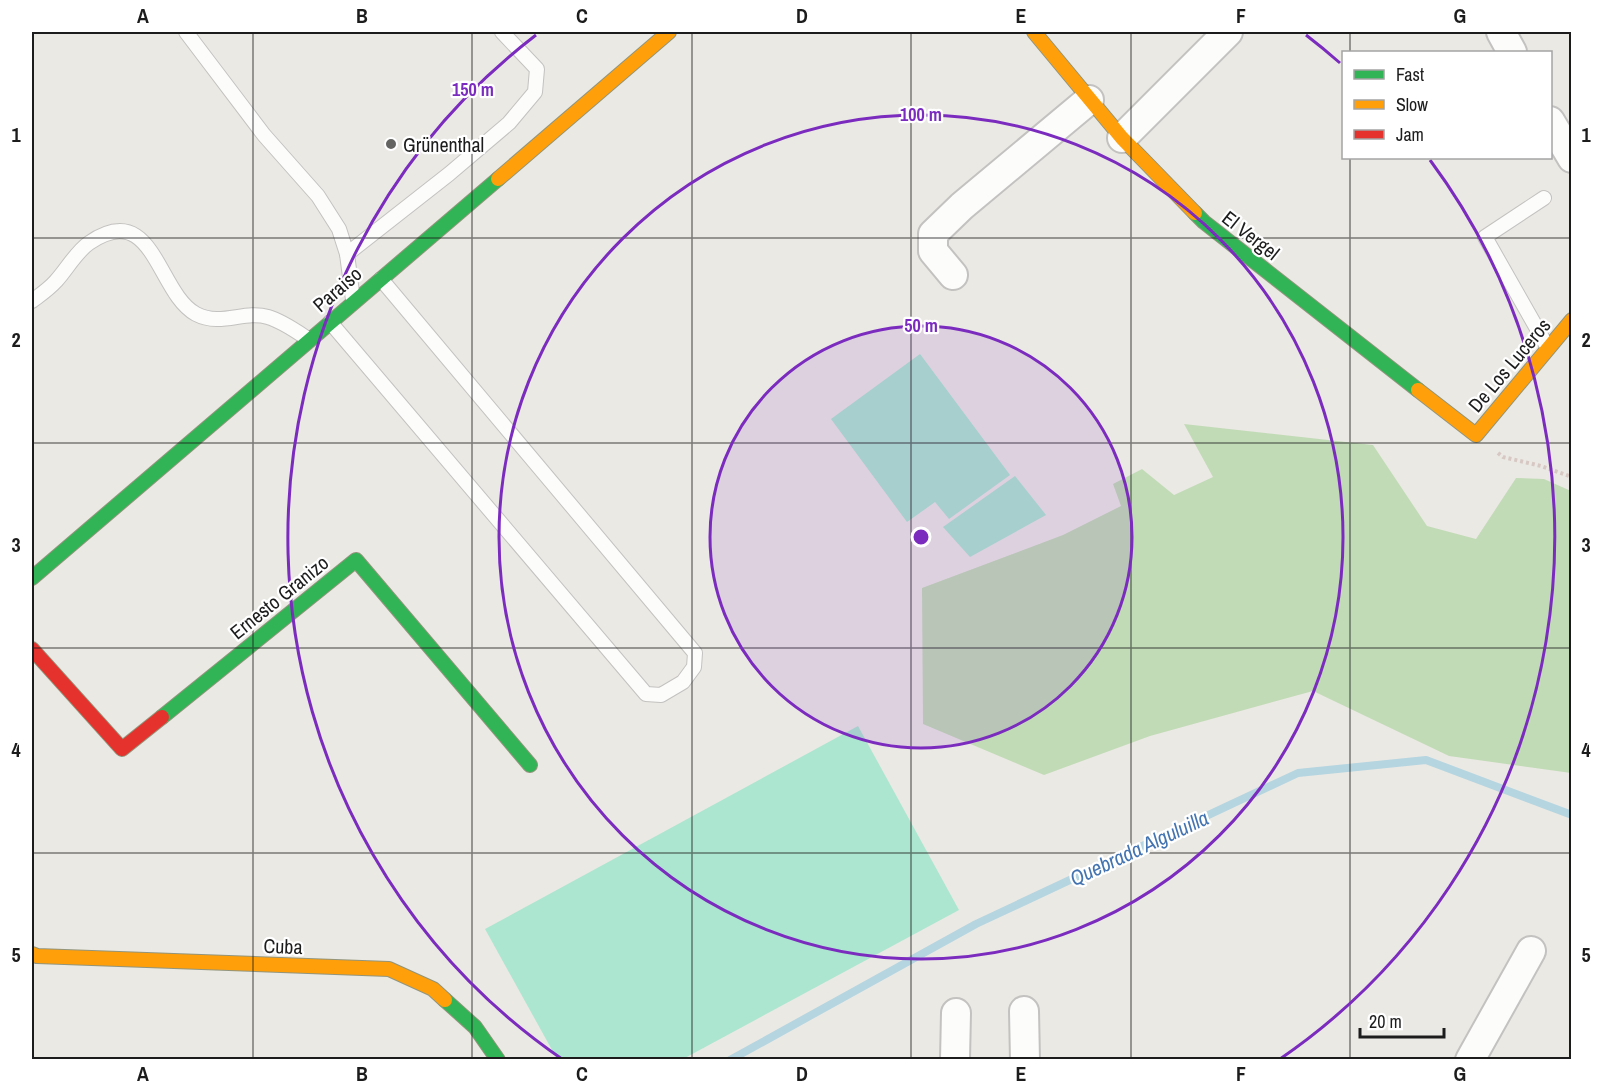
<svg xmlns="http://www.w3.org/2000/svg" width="1603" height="1091" viewBox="0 0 1603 1091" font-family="'Archivo Narrow',sans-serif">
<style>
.forest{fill:#c2dbb7}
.pitch{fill:#ace6d0}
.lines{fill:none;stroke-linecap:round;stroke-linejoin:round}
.stream{stroke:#b5d5e0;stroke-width:8}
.lane-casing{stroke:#c3c2c0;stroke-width:16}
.street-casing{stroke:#c3c2c0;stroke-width:32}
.fast-casing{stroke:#92957c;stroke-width:16}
.slow-casing{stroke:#92957c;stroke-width:16}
.jam-casing{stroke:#92957c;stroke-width:16}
.path{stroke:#d7c8c3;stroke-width:4;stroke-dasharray:3 3;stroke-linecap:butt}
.lane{stroke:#fcfcfb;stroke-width:14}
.street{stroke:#fcfcfb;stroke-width:28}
.fast{stroke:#30b455;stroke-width:14}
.slow{stroke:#ff9f0a;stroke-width:14}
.jam{stroke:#e5322d;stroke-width:14}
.grid{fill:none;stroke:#1c1c1c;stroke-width:1.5;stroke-opacity:0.55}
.ring{fill:none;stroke:#7b2cbf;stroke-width:3}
.poi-dot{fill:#646462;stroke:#fff;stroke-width:2}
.labels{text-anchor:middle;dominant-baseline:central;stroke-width:4.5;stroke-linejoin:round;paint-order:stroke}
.poi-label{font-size:20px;fill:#1c1c1c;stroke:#fff;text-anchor:start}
.street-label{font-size:20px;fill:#1c1c1c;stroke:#fff}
.water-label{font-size:21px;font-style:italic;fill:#4374b1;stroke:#fff}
.centre{fill:#7b2cbf;stroke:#fff;stroke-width:3}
.ring-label{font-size:18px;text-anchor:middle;font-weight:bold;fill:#7b2cbf;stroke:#fff;stroke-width:4.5;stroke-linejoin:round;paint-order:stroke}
.neatline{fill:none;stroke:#1c1c1c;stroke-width:2}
.grid-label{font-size:20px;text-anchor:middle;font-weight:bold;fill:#1c1c1c}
</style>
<rect width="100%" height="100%" fill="#ebe9e4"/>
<!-- forest -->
<polygon class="forest" points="1184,424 1373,445 1427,526 1476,539 1516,478 1544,479 1571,491 1571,773 1449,756 1313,691 1150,736 1044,775 923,724 922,588 1063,535 1121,506 1113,484 1142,469 1174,495 1213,477"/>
<!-- pitch -->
<g class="pitch">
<polygon points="920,354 1010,475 949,519 935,502 907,522 831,419"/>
<polygon points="1015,476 1046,515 970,557 943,527"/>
<polygon points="858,726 959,910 683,1059 557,1059 485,929"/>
</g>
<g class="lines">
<!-- stream -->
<polyline class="stream" points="730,1060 976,924 1298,773 1426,760 1572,815"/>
<defs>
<g id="lane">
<polyline points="186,32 264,135 318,196 339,229 347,254 353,300"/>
<polyline points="1544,198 1485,237 1548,348"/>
<polyline points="347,254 449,174 509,123 535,92 537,69 502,32"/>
<path d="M32,301c8,-6 17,-12 24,-20 11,-12 20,-29 33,-38 65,-45 68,50 107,71 25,13 48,-4 72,3 14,4 28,14 40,22"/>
<polyline points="330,322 646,694 661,695 683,682 694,667 695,653 381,279"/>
</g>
<g id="street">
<polyline points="1501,32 1512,52"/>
<polyline points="1550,121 1572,158"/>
<polyline points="1122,138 1228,32"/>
<polyline points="953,275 933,251 933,234 962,206 1089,100"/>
<polyline points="1024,1011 1025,1060"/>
<polyline points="955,1060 956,1013"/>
<polyline points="1470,1060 1531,951"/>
</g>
<g id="fast">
<polyline points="1195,213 1204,222 1418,390"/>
<polyline points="32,578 498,179"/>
<polyline points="162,717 356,560 530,765"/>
<polyline points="445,1000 475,1027 498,1060"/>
</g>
<g id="slow">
<polyline points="1034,32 1122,138 1195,213"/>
<polyline points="498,179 669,32"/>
<polyline points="1418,390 1476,435 1572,320"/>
<polyline points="32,954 37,956 389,969 433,989 445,1000"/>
</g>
<polyline id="jam" points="32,649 122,749 162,717"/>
</defs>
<!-- lane casing -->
<use href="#lane" class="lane-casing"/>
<!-- street casing -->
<use href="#street" class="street-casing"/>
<!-- fast casing -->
<use href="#fast" class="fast-casing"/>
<!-- slow casing -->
<use href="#slow" class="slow-casing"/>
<!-- jam casing -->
<use href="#jam" class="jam-casing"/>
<!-- path -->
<polyline class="path" points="1498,453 1503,457 1541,466 1572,477"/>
<!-- lane -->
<use href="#lane" class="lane"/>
<!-- street -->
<use href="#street" class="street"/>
<!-- fast -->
<use href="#fast" class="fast"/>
<!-- slow -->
<use href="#slow" class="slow"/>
<!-- jam -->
<use href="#jam" class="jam"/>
</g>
<!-- grid -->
<path class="grid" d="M253,32v1028M472,32v1028M692,32v1028M911,32v1028M1131,32v1028M1350,32v20M1350,158v902M32,238h1540M32,443h1540M32,648h1540M32,853h1540"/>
<!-- distance rings -->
<circle cx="921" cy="537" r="211" fill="#7b2cbf" fill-opacity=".12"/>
<g class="ring">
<circle cx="921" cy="537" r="211"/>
<circle cx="921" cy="537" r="422"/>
<path d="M562 1059A633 633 0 0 1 536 35M1306 35A633 633 0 0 1 1340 63M1430 160A633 633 0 0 1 1280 1059"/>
</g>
<!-- markers -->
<circle class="poi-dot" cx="391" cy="144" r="6"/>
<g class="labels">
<!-- poi labels -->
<g class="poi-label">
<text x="403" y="144">Grünenthal</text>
</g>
<!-- street labels -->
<g class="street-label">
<text transform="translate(1251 235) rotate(38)">El Vergel</text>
<text transform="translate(337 289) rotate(-41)">Paraiso</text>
<text transform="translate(1509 365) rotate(-50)">De Los Luceros</text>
<text transform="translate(279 597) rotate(-39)">Ernesto Granizo</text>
<text transform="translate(283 946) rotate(2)">Cuba</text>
</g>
<!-- water labels -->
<g class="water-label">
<text transform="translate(1139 848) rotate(-25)">Quebrada Alguluilla</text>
</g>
</g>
<circle cx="921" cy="537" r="9" class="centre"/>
<g class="ring-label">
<text x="473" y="96">150 m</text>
<text x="921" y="121">100 m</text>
<text x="921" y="332">50 m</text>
</g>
<!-- border -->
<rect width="1603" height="1091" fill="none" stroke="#ffffff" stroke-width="66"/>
<!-- legend -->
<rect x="1342" y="51" width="210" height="108" fill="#ffffff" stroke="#a4a4a4" stroke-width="1.5"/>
<rect x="1354" y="70" width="30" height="9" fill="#30b455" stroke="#a4a4a4" stroke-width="1.5"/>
<text x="1396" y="81" font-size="18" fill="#1c1c1c">Fast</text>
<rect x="1354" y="100" width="30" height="9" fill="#ff9f0a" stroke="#a4a4a4" stroke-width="1.5"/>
<text x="1396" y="111" font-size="18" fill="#1c1c1c">Slow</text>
<rect x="1354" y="130" width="30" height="9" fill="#e5322d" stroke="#a4a4a4" stroke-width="1.5"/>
<text x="1396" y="141" font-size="18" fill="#1c1c1c">Jam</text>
<!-- scale -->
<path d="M1360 1028v9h84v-9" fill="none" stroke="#1c1c1c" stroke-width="3"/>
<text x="1369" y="1028" font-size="18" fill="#1c1c1c" stroke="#ffffff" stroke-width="4.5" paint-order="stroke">20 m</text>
<rect x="33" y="33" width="1537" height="1025" class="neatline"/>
<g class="grid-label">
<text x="143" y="23">A</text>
<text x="362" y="23">B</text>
<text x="582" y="23">C</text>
<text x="802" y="23">D</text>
<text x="1021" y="23">E</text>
<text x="1241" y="23">F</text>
<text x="1460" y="23">G</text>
<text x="16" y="142">1</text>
<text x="1586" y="142">1</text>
<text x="16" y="347">2</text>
<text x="1586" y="347">2</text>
<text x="16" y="552">3</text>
<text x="1586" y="552">3</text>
<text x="16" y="757">4</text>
<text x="1586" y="757">4</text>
<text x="16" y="962">5</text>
<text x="1586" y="962">5</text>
<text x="143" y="1081">A</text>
<text x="362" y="1081">B</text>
<text x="582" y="1081">C</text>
<text x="802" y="1081">D</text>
<text x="1021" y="1081">E</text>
<text x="1241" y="1081">F</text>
<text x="1460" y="1081">G</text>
</g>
</svg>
